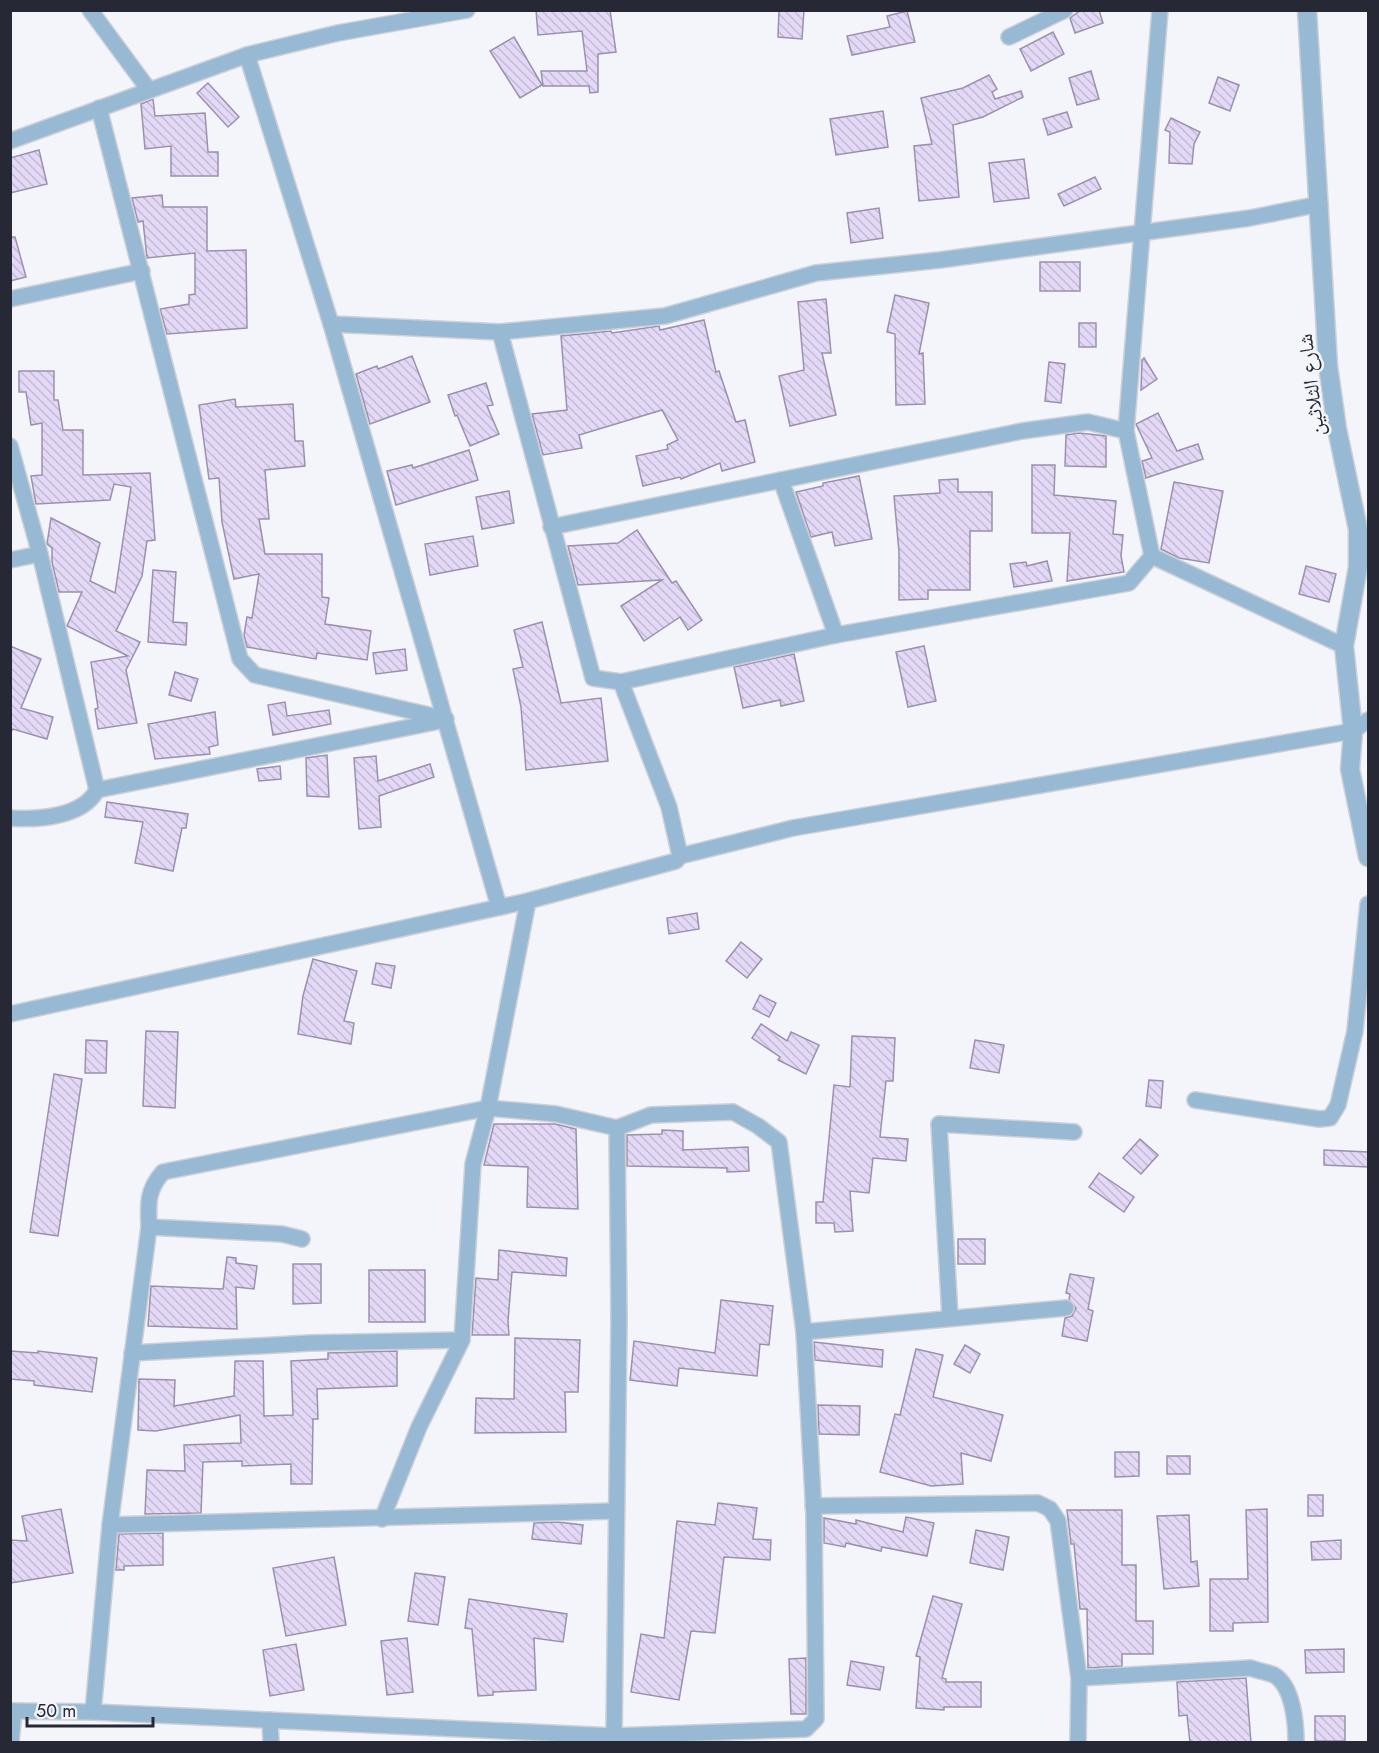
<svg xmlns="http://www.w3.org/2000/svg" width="1379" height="1753" viewBox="0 0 1379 1753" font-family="Jost,'Noto Naskh Arabic',sans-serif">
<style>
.building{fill:url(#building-back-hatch);stroke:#9b90ad;stroke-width:1.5}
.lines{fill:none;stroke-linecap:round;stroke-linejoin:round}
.minor-casing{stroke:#ced0d7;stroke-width:18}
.tertiary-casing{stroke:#ced0d7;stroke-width:21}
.minor{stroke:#97b9d4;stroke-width:15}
.tertiary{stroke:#97b9d4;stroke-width:18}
.labels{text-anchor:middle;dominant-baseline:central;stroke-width:5;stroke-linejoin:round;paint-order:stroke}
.street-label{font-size:21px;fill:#262935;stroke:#f3f5fb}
</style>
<defs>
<pattern id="building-back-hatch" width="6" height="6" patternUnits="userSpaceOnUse" patternTransform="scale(1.5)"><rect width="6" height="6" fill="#e3d9f7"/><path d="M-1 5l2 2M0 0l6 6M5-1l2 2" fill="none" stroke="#c3bad4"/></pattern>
</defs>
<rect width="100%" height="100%" fill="#f3f5fb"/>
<!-- building -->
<g class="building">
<polygon points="536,10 610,10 616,52 598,54 598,92 590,93 589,86 543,86 541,71 587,71 582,31 538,35"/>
<polygon points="779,10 804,10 802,39 778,37"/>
<polygon points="1081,10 1099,10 1103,23 1075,33 1070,18"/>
<polygon points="907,11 915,42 852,55 847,36 890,27 887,16"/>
<polygon points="1053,32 1064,54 1031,71 1020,49"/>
<polygon points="514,37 542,85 520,98 490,51"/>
<polygon points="1091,71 1099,99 1077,105 1069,78"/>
<polygon points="989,75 997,89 992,92 995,99 1021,91 1023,97 983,117 953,125 959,197 919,201 914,146 932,144 921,98 963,88"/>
<polygon points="1218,77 1239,85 1230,111 1209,103"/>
<polygon points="208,83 239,117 228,127 197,93"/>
<polygon points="153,99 155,116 205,113 208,152 218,152 218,176 171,176 171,146 145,149 141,104"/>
<polygon points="883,111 888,147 836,155 830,119"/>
<polygon points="1067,112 1072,127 1048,135 1043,119"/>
<polygon points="1171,118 1200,132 1194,144 1192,164 1169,163 1170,132 1165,130"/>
<polygon points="39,150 47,184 10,193 10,158"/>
<polygon points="1024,159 1029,198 994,202 989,163"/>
<polygon points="1095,177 1101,189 1064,206 1058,194"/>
<polygon points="162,195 163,207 207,207 207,251 246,250 247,328 167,334 160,309 189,304 189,295 195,294 195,253 147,258 143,221 138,222 132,198"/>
<polygon points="879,208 883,238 851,243 847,213"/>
<polygon points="10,237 15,237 26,277 10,281"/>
<rect x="1040" y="262" width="40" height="29"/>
<polygon points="895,295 929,303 919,354 923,353 925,404 896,405 895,334 887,332"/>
<polygon points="826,299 831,353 822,353 836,415 790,426 779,376 804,370 798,302"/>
<polygon points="704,320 716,372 719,371 736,422 745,420 755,462 722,471 720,463 681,479 680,477 643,486 636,456 668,449 667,445 678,440 662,410 579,435 582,448 543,455 532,414 567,410 561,336 611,331 612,333 659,326 660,330"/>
<rect x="1079" y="323" width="17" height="24"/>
<polygon points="412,356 430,402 370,424 356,374 377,366 378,369"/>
<polygon points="1144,358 1157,379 1141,390 1142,360"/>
<polygon points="1049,362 1065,364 1061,403 1045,401"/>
<polygon points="19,371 54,371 54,400 58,400 63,430 83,430 83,475 150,473 155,540 147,541 142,576 116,631 140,642 126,670 137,723 98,729 95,709 98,708 91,662 128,656 67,626 82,592 59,592 52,562 52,548 47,544 51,518 100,543 90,581 115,593 131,487 114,484 110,500 36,504 31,476 42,475 42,423 31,425 26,392 19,392"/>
<polygon points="486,383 493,405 487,406 499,434 470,446 457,415 455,416 448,395"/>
<polygon points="235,399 236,407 293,404 295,441 303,441 305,466 265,470 269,519 259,519 265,554 322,554 322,597 329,598 325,624 371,631 367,660 317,653 316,659 247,647 244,635 247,617 252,618 259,574 234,579 222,522 219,478 209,479 199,405"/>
<polygon points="1158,413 1177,451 1198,444 1203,459 1146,478 1142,461 1152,458 1136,424"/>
<polygon points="1079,433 1106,436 1106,467 1065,466 1066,435"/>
<polygon points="469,450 478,480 396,505 387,471 412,465 413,468"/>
<polygon points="1032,465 1055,465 1054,495 1116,501 1113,534 1123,535 1121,556 1124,572 1067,581 1070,533 1032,533"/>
<polygon points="859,476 872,539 835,546 832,532 811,537 796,492 823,486 823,483"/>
<polygon points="958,479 958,492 992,492 992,531 970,531 970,590 928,590 928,599 899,600 899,552 894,496 940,493 939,480"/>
<polygon points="1174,482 1223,491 1209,563 1179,558 1161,549"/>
<polygon points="509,491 514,523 482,529 476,497"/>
<polygon points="637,530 672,583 676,581 702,620 688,630 680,617 644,641 621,606 662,580 578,585 568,546 618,543"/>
<polygon points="473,536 478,566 430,575 425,544"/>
<polygon points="1047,561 1052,581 1014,587 1010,564 1026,562 1027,566"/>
<polygon points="1306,566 1336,574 1329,602 1299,594"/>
<polygon points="153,570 176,572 173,622 187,623 186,645 148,642"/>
<polygon points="542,622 561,703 601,698 608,761 526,770 521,707 513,669 523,667 514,630"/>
<polygon points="10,646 41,659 21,708 53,717 47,739 13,729 10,733"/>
<polygon points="924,646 936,701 908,707 896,652"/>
<polygon points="405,649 407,670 376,674 373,653"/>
<polygon points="794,654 804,701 781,706 780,700 743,708 734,667"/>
<polygon points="175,672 198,679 191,701 169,695"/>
<polygon points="285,702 287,716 329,710 331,724 273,735 268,705"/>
<polygon points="215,712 218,745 209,747 210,754 155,759 148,724"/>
<polygon points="327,755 329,797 307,796 306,758"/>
<polygon points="376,756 378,781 430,764 434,777 379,796 381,827 359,829 354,758"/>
<polygon points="280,766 281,779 259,781 257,769"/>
<polygon points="107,802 188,814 186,828 182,828 173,871 135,863 143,822 105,817"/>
<polygon points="697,913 699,929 669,934 667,918"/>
<polygon points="741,942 762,959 747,978 726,961"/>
<polygon points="313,959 357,971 344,1021 354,1023 351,1044 298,1034 303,996"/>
<polygon points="376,963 395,966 391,988 372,984"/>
<polygon points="760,995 776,1003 769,1017 753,1009"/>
<polygon points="761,1024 787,1041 791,1032 819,1045 806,1074 778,1060 780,1057 752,1038"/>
<polygon points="146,1031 178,1032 175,1108 143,1106"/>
<polygon points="852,1036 895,1038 893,1081 886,1081 880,1137 908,1139 906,1161 873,1158 869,1193 850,1191 853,1231 835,1232 834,1223 816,1223 816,1202 823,1202 834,1085 850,1087"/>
<polygon points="86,1040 107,1041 106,1073 85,1073"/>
<polygon points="975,1040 1004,1045 999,1073 970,1068"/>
<polygon points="54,1074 82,1079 58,1236 30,1232"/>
<polygon points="1149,1080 1163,1081 1161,1108 1146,1106"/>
<polygon points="494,1124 555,1124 576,1129 578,1209 527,1207 528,1167 484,1165"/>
<polygon points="662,1130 683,1131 683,1150 748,1147 749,1171 727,1172 727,1168 627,1166 627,1135 662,1134"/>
<polygon points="1140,1139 1158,1155 1141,1174 1123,1158"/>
<polygon points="1324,1150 1368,1152 1368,1167 1324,1165"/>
<polygon points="1099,1173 1134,1197 1124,1212 1089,1187"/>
<rect x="958" y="1239" width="27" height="25"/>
<polygon points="499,1250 567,1258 566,1276 512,1272 508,1321 509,1335 472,1335 476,1278 498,1280"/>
<polygon points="227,1257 236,1258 236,1263 257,1266 254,1289 236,1287 237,1329 148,1326 151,1286 223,1289"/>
<polygon points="293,1264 321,1264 321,1303 293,1304"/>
<rect x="369" y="1270" width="56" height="52"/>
<polygon points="1070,1274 1094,1278 1088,1309 1093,1311 1087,1341 1062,1336 1065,1318 1072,1316 1076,1308 1069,1299 1070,1294 1066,1293"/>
<polygon points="721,1300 773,1306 769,1345 760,1344 757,1376 679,1368 677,1386 630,1380 634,1341 715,1353"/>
<polygon points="515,1338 580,1340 578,1392 565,1392 566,1432 475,1433 476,1398 514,1399"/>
<polygon points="814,1342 883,1350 882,1367 815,1360"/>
<polygon points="965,1345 980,1354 970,1373 954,1364"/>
<polygon points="916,1349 943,1355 933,1397 1003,1415 991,1461 961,1453 963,1484 931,1486 880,1472 895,1414 900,1415"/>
<polygon points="10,1351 38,1353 38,1351 97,1358 92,1392 34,1385 34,1381 10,1379"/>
<polygon points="397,1351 397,1386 317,1389 318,1419 313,1419 312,1484 291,1484 291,1464 242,1466 242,1461 203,1462 201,1513 145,1514 147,1470 185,1471 184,1445 241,1443 240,1415 156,1431 138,1430 139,1379 175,1380 174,1406 234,1396 235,1361 263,1361 264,1416 293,1415 291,1361 328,1359 328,1353"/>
<polygon points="818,1405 860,1406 859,1435 819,1434"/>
<polygon points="1115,1452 1139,1452 1139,1476 1115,1477"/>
<rect x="1167" y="1456" width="23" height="18"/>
<rect x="1308" y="1495" width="15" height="21"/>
<polygon points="718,1503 757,1508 753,1539 771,1540 770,1560 724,1557 715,1633 691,1631 679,1700 631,1692 641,1634 664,1638 677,1521 715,1525"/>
<polygon points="61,1509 73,1573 10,1583 10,1540 27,1541 22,1516"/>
<polygon points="1267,1509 1268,1622 1233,1623 1233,1631 1210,1631 1210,1579 1248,1579 1246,1510"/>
<polygon points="1067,1510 1122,1510 1122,1565 1136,1565 1136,1621 1153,1621 1153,1654 1122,1654 1122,1666 1088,1668 1087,1609 1080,1609 1074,1544 1071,1544"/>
<polygon points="1189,1515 1191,1562 1197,1561 1199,1586 1164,1589 1157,1516"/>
<polygon points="906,1517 934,1523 927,1556 882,1547 881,1551 846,1543 845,1547 824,1543 824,1518 856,1524 856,1520 903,1532"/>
<polygon points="557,1522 583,1525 581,1544 532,1539 534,1523"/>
<polygon points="976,1530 1009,1537 1003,1570 970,1563"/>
<polygon points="163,1533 163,1565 124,1566 124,1570 116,1570 119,1534"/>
<polygon points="1341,1540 1341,1559 1312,1560 1311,1542"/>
<polygon points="334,1557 346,1625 286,1636 273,1568"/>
<polygon points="415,1573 445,1577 438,1625 408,1621"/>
<polygon points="933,1596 962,1604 942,1678 946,1679 946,1682 981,1682 981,1707 944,1707 944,1710 916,1708 920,1657 916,1656"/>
<polygon points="469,1599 567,1614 563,1642 534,1638 536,1690 493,1692 493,1695 478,1696 472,1629 465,1628"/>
<polygon points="407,1638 413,1692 387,1695 381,1641"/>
<polygon points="296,1644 304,1690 270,1696 263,1650"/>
<polygon points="1344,1649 1344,1672 1306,1673 1305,1650"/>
<polygon points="806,1658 806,1714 791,1714 789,1659"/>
<polygon points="851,1661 884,1667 880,1690 847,1685"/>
<polygon points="1246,1678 1251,1743 1190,1743 1187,1715 1179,1716 1177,1682"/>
<rect x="1315" y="1716" width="30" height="25"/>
</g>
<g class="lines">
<defs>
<g id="minor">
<polyline points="90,10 149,90"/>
<polyline points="1160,10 1126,431 1152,556 1344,646"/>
<polyline points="1009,37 1065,10"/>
<polyline points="247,55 331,324 499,907"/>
<polyline points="99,108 240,659 255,675 446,719"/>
<polyline points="10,141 247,55 338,33 467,10"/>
<polyline points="10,299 142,271"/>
<polyline points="331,324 500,332 665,316 816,273 940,260 1250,218 1320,204"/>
<polyline points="10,446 40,554 97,790 440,721"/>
<polyline points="781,480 836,635"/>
<polyline points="551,527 1022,431 1088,422 1126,431"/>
<polyline points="10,560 40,554"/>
<polyline points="621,682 836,635 1129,583 1152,556"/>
<path d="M10,818c28,2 73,-1 87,-28"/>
<polyline points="680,856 793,828 1353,731 1368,720"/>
<polyline points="10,1014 528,901 676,861 680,856 669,807 621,682 593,678 500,332"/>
<polyline points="1195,1100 1319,1119 1330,1118 1338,1105 1355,1031 1368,904"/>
<polyline points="950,1317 939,1124 1074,1132"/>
<polyline points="804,1332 1066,1308"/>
<polyline points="132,1353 310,1343 462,1340"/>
<polyline points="813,1506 1038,1503 1050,1509 1058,1521 1079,1678 1078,1742"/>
<polyline points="382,1519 419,1427 462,1340 473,1164 488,1108 528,901"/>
<polyline points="110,1525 615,1511"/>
<path d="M1079,1678l172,-10c7,3 16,4 23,7 19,11 22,48 22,67"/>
<path d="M10,1711l83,1 521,24 192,-7 10,-10 -2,-204 -10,-183 -25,-190 -21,-16 -25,-14 -82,3 -34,13 -61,-14 -68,-6 -325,64c-16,18 -15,32 -14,55"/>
<polyline points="93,1712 110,1525 149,1227 282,1234 302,1239"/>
<polyline points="270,1720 271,1742"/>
<polyline points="614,1736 619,1319 617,1128"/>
<polyline points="11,1742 14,1711"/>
</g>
<polyline id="tertiary" points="1307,10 1328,366 1337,429 1358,529 1358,567 1344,646 1353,731 1350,769 1368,857"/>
</defs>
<!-- minor casing -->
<use href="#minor" class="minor-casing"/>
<!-- tertiary casing -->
<use href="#tertiary" class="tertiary-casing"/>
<!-- minor -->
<use href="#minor" class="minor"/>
<!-- tertiary -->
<use href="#tertiary" class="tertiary"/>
</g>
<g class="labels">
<!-- street labels -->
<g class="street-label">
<text transform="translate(1311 385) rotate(-97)">شارع الثلاثين</text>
</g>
</g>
<!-- border -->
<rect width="1379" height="1753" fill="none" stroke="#262935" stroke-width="24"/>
<!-- scale -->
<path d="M27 1717v9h126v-9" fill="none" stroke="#262935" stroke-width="3"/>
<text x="36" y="1717" font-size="18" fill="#262935" stroke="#f3f5fb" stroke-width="4.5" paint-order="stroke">50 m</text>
</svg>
